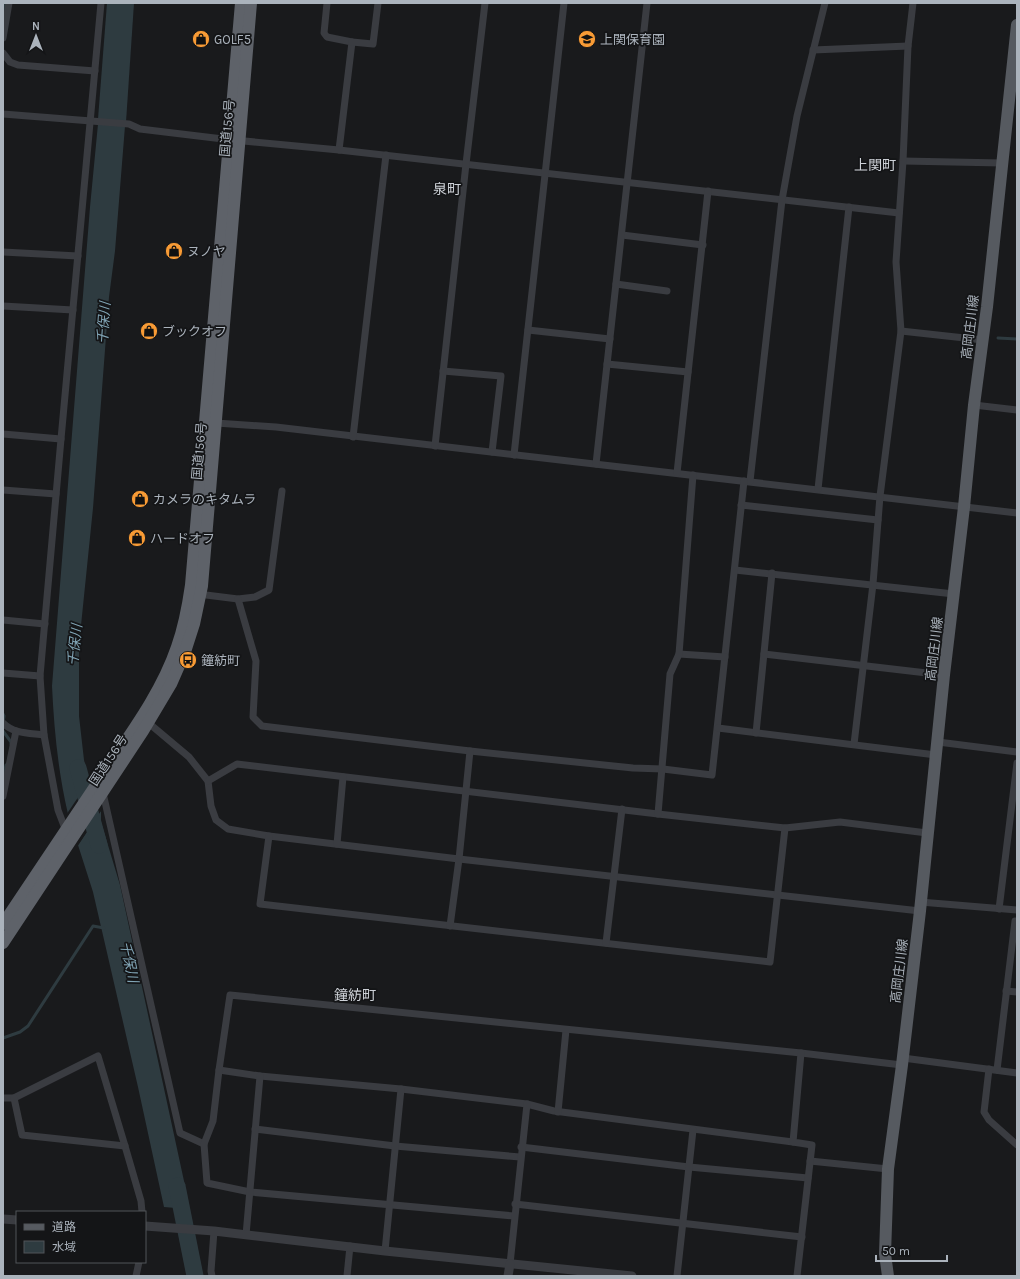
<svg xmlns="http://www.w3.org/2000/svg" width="1020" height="1279" viewBox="0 0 1020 1279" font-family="Karla,'Noto Sans JP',sans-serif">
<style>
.water{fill:#2e3b40}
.pier{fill:#191a1c}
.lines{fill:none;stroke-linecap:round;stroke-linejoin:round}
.stream{stroke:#2e3b40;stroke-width:3}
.river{stroke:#2e3b40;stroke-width:17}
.minor{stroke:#3a3c41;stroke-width:7}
.tertiary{stroke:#3a3c41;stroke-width:9}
.primary{stroke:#565a60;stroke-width:12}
.trunk{stroke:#5e6269;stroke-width:12}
.labels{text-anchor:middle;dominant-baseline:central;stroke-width:3.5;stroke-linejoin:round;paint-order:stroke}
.poi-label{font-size:13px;fill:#abb3bc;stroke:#141517;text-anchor:start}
.street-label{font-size:13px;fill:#abb3bc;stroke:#141517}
.neighbourhood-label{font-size:14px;fill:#cdd1d7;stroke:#141517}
.water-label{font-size:14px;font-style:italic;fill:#82a6b7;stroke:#141517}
</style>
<rect width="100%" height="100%" fill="#191a1c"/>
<!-- water -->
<g class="water">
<polygon points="107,3 134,3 126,122 98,119"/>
<path d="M98,124l27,2 -10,125 -6,46 -16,211 -14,137v71l5,44 4,17 3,2 -23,35c-10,-43 -14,-85 -16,-128l38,-479z"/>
<polygon points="101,811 101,822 120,885 184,1181 188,1209 164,1207 138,1087 93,892 78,845"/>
</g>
<!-- pier -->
<g class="pier">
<polygon points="92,777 92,780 69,815 66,815"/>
<polygon points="100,809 102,809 77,847 77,844"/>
</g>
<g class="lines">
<!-- stream -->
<g class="stream">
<polyline points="3,13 5,3"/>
<polyline points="998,338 1017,339"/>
<polyline points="3,714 4,716 3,723"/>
<polyline points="3,731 11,742 11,744"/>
<polyline points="3,777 6,765"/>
<polyline points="3,1038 20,1032 28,1026 93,926 104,928"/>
</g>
<!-- river -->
<g class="river">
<polyline points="78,768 99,845"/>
<polyline points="177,1186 195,1276"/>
</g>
<!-- minor -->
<g class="minor">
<polyline points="327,3 324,33 327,37 352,42 339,150"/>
<polyline points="3,38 9,3"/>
<polyline points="352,42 373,44 378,3"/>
<polyline points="813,50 908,46"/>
<polyline points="3,53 10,62 18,65 95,71"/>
<polyline points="3,114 129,124 140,129 223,139 339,150 899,213"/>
<polyline points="903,161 1002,163"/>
<polyline points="622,235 703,245"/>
<polyline points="3,252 78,256"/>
<polyline points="616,284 667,291"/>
<polyline points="3,306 73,310"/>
<polyline points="528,330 610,339"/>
<polyline points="901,331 983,340"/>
<polyline points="607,364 688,372"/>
<polyline points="443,371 501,376 492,452"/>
<polyline points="974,405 1017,410"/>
<polyline points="216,423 276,427 1017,513"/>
<polyline points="3,434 61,439"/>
<polyline points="353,437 386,155"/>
<polyline points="435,446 466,164 485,3"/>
<polyline points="514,455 564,3"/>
<polyline points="596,464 647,3"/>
<polyline points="677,473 708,191"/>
<polyline points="750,481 782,200 797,116 825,3"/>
<polyline points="818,489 849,207"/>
<polyline points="3,490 56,494"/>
<polyline points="741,505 878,520"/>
<polyline points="735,570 954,594"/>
<polyline points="198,594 238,599 255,597 269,590 282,491"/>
<polyline points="238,599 256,661 253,717 262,726 470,751 633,768 663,769 712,775 744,481"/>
<polyline points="3,620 45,624"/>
<polyline points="679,654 725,657"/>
<polyline points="764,654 944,675"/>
<polyline points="3,673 40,676"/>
<polyline points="145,720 189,757 208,781 211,806 216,820 228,829 269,836 459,859 920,911"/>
<path d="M3,723c11,11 26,10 41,12"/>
<polyline points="718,728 936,755"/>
<polyline points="756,733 772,573"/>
<polyline points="938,742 1017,752"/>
<polyline points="854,744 873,584 880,496 901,331 896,262 903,161 908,46 913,3"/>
<polyline points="208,781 237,764 658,814 785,828 840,822 927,833"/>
<polyline points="103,793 180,1133 204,1144"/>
<polyline points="3,796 16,731"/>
<polyline points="658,814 670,674 679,654 693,475"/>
<polyline points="66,831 58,810 44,735 40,676 61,439 101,3"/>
<polyline points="269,836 260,904 770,962 785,828"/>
<polyline points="337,844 343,777"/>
<polyline points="920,902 1017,910"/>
<polyline points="999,909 1017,763"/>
<polyline points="450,926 459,859 470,751"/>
<polyline points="606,943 622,809"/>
<polyline points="1006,991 1017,992"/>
<polyline points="903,1058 1017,1073"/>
<polyline points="989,1069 984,1112 989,1120 1017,1145"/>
<polyline points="219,1070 260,1076 401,1089 527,1104 554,1111 793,1142"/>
<polyline points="997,1070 1015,921"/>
<polyline points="3,1098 14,1098 98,1056 125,1146 141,1201 142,1212"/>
<polyline points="14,1098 22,1135 125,1146"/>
<polyline points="558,1112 566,1030"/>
<polyline points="255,1129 395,1146 520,1157"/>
<polyline points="521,1147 689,1167 808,1178"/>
<polyline points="810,1161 888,1169"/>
<polyline points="515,1204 802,1237"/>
<polyline points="514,1216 250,1192 207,1183 204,1144 213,1121 219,1070 230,995 801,1053 902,1065"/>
<polyline points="246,1235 260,1076"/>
<polyline points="385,1251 401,1089"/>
<polyline points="510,1264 527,1104"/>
<polyline points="136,1276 139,1262"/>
<polyline points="212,1276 211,1271 214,1231"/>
<polyline points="347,1276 350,1246"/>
<polyline points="677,1276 693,1130"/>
<polyline points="797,1276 812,1145 793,1142 801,1053"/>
</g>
<!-- tertiary -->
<g class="tertiary">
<polyline points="3,1219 17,1220"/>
<polyline points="145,1226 214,1231 385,1251 632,1276"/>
<polyline points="508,1276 510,1264"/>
</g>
<!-- primary -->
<polyline class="primary" points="888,1276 885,1254 888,1169 902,1065 920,911 944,675 964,507 974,405 987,307 1017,25"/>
<!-- trunk -->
<g class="trunk">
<path d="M3,924c31,-46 62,-92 93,-139 29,-44 64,-88 81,-138 7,-20 11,-41 14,-62l50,-582"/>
<polyline points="3,943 143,731 171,684 185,652 194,624 202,586 251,3"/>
</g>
</g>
<!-- icons -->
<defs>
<symbol id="shop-disc" viewBox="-11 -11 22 22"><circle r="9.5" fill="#f89b35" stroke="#141517"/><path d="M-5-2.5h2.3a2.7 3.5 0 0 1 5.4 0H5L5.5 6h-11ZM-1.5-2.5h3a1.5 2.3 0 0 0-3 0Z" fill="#111"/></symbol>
<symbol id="school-disc" viewBox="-11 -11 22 22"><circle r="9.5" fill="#f89b35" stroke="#141517"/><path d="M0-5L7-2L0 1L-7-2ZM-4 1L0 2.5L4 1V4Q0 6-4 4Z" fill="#111"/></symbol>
<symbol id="bus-disc" viewBox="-11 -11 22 22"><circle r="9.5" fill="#f89b35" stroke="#141517"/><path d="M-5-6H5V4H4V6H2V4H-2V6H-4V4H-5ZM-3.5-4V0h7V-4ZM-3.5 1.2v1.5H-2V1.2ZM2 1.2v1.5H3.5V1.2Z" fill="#111"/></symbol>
</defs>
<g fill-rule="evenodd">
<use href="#shop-disc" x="191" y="29" width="20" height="20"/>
<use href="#school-disc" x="577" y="29" width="20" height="20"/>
<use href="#shop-disc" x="164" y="241" width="20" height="20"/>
<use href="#shop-disc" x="139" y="321" width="20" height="20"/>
<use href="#shop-disc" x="130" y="489" width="20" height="20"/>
<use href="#shop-disc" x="127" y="528" width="20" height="20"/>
<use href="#bus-disc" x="178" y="650" width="20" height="20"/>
</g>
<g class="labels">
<!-- poi labels -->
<g class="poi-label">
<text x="214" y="39">GOLF5</text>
<text x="600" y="39">上関保育園</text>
<text x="187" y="251">ヌノヤ</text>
<text x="162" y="331">ブックオフ</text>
<text x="153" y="499">カメラのキタムラ</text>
<text x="150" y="538">ハードオフ</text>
<text x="201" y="660">鐘紡町</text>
</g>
<!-- street labels -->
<g class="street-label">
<text transform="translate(227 128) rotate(-85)">国道156号</text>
<text transform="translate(970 327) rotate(-83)">高岡庄川線</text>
<text transform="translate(199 451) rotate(-85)">国道156号</text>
<text transform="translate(934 649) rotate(-83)">高岡庄川線</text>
<text transform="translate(108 760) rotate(-57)">国道156号</text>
<text transform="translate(899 971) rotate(-83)">高岡庄川線</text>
</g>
<!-- neighbourhood labels -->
<g class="neighbourhood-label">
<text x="875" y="165">上関町</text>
<text x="447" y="189">泉町</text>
<text x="355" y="995">鐘紡町</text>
</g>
<!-- water labels -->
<g class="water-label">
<text transform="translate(104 323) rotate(-86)">千保川</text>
<text transform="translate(75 645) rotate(-84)">千保川</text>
<text transform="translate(129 962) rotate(78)">千保川</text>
</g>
</g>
<!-- border -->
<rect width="1020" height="1279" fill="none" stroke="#abb3bc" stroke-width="8"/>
<!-- legend -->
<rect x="16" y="1211" width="130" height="52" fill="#141517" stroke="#505459"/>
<rect x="24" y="1224" width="20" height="6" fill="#565a60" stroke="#505459"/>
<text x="52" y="1231" font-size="12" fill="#abb3bc">道路</text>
<rect x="24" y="1241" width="20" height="12" fill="#2e3b40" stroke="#505459"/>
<text x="52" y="1251" font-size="12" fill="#abb3bc">水域</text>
<!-- north arrow -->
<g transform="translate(36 36)" stroke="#141517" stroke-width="3" paint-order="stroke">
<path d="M0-3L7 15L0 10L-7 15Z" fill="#abb3bc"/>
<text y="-6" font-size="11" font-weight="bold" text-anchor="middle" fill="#abb3bc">N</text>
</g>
<!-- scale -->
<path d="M876 1255v6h71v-6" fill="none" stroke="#abb3bc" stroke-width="2"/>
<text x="882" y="1255" font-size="12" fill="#abb3bc" stroke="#141517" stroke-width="3" paint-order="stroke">50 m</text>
</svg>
